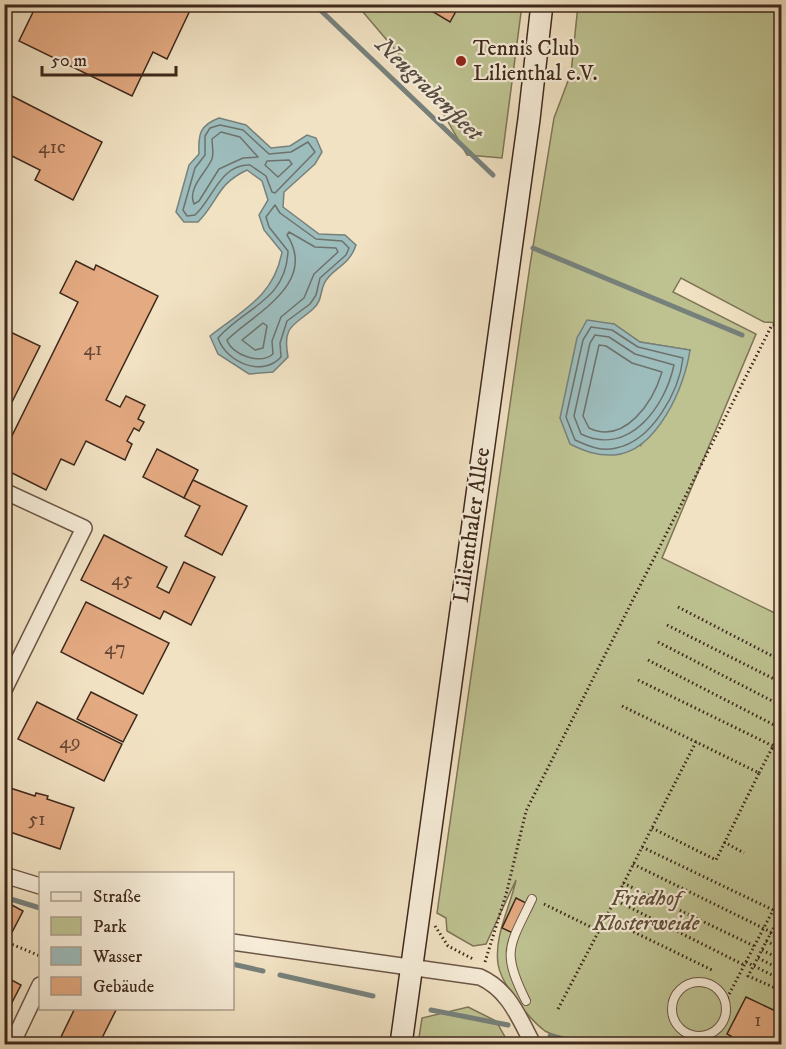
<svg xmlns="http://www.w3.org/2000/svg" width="786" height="1049" viewBox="0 0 786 1049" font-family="'IM FELL DW Pica',serif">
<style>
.green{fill:#bec291;stroke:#7e7556;stroke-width:1.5;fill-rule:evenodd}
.water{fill:#9dbcbc;stroke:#77817c;stroke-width:1.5}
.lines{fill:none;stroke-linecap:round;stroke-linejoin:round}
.shore{stroke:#6e726c;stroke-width:1.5}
.stream{stroke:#77817c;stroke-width:5}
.building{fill:#e4aa82;stroke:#3f281c;stroke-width:1.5}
.lane-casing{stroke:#6c5646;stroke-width:10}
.street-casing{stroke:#6c5646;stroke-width:18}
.secondary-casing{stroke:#3f281c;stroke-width:24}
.path{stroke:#3f281c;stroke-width:3;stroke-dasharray:1.5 3;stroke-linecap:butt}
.lane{stroke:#f6ecd8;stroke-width:8}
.street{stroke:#f6ecd8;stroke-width:15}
.secondary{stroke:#f6ecd8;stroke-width:21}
.poi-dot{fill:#8f2418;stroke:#f6ecd8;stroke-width:2}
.labels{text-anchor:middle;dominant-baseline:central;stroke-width:4.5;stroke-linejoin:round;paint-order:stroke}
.number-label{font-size:20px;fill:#684836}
.poi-label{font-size:22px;fill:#3f281c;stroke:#f6ecd8;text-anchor:start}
.street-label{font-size:22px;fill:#3f281c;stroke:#f6ecd8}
.park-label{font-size:22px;font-style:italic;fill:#5f4e39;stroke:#f6ecd8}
.water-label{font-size:24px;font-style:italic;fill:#564d44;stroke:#f6ecd8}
</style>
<rect width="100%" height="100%" fill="#f1e2c3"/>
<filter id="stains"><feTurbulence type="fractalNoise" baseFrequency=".00333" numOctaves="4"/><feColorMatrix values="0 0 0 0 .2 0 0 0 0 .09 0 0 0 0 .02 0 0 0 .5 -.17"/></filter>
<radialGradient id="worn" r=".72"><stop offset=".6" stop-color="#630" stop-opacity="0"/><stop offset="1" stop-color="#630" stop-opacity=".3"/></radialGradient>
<!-- green -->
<g class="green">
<polygon points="357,5 522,5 502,158 467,155 431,92"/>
<path d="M578,5h203v318l-17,-1 -83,-44 -8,14 83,42 -94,224 119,58v428c-44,0 -207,5 -236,-13 -16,-12 -44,-47 -47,-67 -4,-29 12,-56 18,-84l-30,64 -13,2 -26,-15 -1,-13 -9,-5 93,-648 24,-147 17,-45zM614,324l26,18 50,8 -49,95z"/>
<polygon points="468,1007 496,1021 509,1044 418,1044 422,1018"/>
</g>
<!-- water -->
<g class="water">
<path d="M219,118l27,7 25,23 19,-2 17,-11 9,3 6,14 -7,12 -31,28 -1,15 36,27 26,1 11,10c-7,22 -26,24 -32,39 -4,9 -2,17 -11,25 -19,17 -31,16 -25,48l-15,15 -24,2 -31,-20 -8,-18c33,-26 64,-40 72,-84l-18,-22 -5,-15 9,-15 -6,-19 -15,-11c-31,15 -27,29 -49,52h-14l-8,-10 13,-47 10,-11c-1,-20 1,-29 20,-36z"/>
<path d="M587,320l27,4 26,18 50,8c-5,36 -33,102 -76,105 -17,1 -30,-4 -44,-11l-10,-26 17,-80z"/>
</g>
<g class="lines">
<!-- shore -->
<g class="shore">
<path d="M220,125l23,5 26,24 22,-2 17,-10 7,10 -40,41 -3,-1 -6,-16 -16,-11c-30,-1 -37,34 -55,50l-8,1 -4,-6 12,-42 10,-13v-19l5,-8z"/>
<path d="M221,132l19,5 18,20 -15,1 -24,11 -20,32 -5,3c-7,-16 12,-31 18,-45 2,-6 0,-14 0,-20z"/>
<polygon points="289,160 292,164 278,177 265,165 267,161"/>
<path d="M275,205l5,8 36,26 26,2 7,7 -3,7 -26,23 -4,17 -6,9 -23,17 -7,22 1,14c-19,21 -55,5 -63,-19 27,-31 68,-37 70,-87l-19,-24 -3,-10z"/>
<path d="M289,232l26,15 21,1 2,4 -24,22 -10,24 -23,19 -9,24 1,13c-13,11 -41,1 -46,-14 28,-27 91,-57 60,-105z"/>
<polygon points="263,323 267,326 263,348 255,350 242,340"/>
<path d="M591,327l21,3 26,17 45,11c-4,34 -31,83 -67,90 -14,4 -28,-2 -41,-8l-9,-23 17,-77z"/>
<path d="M595,335l14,2 26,17 39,11c-9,42 -45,92 -93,69l-7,-18 16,-73z"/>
<path d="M599,345l7,1 26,17 30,9c-9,30 -37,73 -73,56l-6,-12z"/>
</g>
<!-- stream -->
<g class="stream">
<polyline points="314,4 493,175"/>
<polyline points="533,248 742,335"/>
<polyline points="4,897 40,908"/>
<polyline points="232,964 263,971"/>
<polyline points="280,975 373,996"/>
<polyline points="431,1010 508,1025"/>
<polyline points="550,1036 584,1044"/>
</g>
</g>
<!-- building -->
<g class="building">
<polygon points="37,4 193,4 167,59 153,52 132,96 19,41"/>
<polygon points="420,4 460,4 450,22"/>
<polygon points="4,92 102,142 73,200 35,180 40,170 4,152"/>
<polygon points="76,261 94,270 96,265 158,296 106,400 120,407 126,396 145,405 138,419 144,422 139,431 134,428 127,441 132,444 125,460 86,441 74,465 61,459 46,490 4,469 4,452 78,302 60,293"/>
<polygon points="4,329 40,346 4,418"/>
<polygon points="157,449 198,470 184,498 143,477"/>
<polygon points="193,480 247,506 222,555 185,536 200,506 184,498"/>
<polygon points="104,535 167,567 157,587 169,593 184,562 215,577 191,625 164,611 160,619 81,580"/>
<polygon points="86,602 169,643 143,694 61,652"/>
<polygon points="91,692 137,715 123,742 77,719"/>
<polygon points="37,702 122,744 104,781 18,739"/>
<polygon points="4,786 35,796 36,793 48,796 47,799 74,808 60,849 4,830"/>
<polygon points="516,898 526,903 513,933 502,928"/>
<polygon points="10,904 23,911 9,938 4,936 4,914"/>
<polygon points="4,976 21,985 6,1014 4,1013"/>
<polygon points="746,997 782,1014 782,1044 727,1044 731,1036 727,1034"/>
<polygon points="75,1008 117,1008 99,1044 75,1044 61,1037"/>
</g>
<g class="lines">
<defs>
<g id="lane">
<circle cx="699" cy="1009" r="27"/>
<path d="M526,1001c-25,-50 -17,-54 6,-102"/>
</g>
<g id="street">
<polyline points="4,491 84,528 4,690"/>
<polyline points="4,875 40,886"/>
<path d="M232,942l248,35c29,13 39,41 53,67"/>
<polyline points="12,1044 40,985"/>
</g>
<polyline id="secondary" points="401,1044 529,119 542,4"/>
</defs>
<!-- lane casing -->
<use href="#lane" class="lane-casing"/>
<!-- street casing -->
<use href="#street" class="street-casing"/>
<!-- secondary casing -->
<use href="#secondary" class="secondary-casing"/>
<!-- path -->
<g class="path">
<polyline points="678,607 782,661"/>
<polyline points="667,625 782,683"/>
<polyline points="658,642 782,706"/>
<polyline points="648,660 782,729"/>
<polyline points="638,680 773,746"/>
<polyline points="622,706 696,742"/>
<polyline points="772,748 782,753"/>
<polyline points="759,773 782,729"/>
<polyline points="652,828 716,860 759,773 696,742 615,900 744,965"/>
<polyline points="724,842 744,853"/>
<polyline points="642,847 773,910"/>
<polyline points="633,864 771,932"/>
<polyline points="623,883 754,946"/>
<polyline points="544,904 599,931"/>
<polyline points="782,912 748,976 782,991"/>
<polyline points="605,918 712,970"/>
<polyline points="435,926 448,946 473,959"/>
<polyline points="770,933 782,939"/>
<polyline points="4,941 40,956"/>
<polyline points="766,941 782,949"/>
<polyline points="762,950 782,960"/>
<polyline points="758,958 782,970"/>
<polyline points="485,962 507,891 526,811 772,325 782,325"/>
<polyline points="746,962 782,980"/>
<polyline points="725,1002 782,893"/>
<polyline points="558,1009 615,900"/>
</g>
<!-- lane -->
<use href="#lane" class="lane"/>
<!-- street -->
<use href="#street" class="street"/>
<!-- secondary -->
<use href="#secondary" class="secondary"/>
</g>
<!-- markers -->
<circle class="poi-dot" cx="461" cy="61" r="6"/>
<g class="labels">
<!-- number labels -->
<g class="number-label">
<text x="52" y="147">41c</text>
<text x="93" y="349">41</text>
<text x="122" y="579">45</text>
<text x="115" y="648">47</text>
<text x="70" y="742">49</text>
<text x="37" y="819">51</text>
<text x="758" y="1020">1</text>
</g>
<!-- poi labels -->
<g class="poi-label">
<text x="473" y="48">Tennis Club<tspan x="473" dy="25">Lilienthal e.V.</tspan></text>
</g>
<!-- street labels -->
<g class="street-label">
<text transform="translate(472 525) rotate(-82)">Lilienthaler Allee</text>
</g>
<!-- park labels -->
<g class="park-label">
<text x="646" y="898">Friedhof<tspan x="646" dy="25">Klosterweide</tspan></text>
</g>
<!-- water labels -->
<g class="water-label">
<text transform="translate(429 89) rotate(44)">Neugrabenfleet</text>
</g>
</g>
<!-- margin -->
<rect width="786" height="1049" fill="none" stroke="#f1e2c3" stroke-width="24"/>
<rect x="6" y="6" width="774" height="1037" fill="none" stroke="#3f281c" stroke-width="3"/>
<rect x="12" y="12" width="762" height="1025" fill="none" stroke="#3f281c" stroke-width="1.5"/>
<!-- legend -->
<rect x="39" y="872" width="195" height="138" fill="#f6ecd8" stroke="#ad9e8d" stroke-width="1.5"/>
<rect x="51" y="892" width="30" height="9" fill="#f6ecd8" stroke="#ad9e8d" stroke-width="1.5"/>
<text x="93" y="902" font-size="18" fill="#3f281c">Straße</text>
<rect x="51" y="917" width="30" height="18" fill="#bec291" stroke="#ad9e8d" stroke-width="1.5"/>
<text x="93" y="932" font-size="18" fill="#3f281c">Park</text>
<rect x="51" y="947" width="30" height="18" fill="#9dbcbc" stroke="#ad9e8d" stroke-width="1.5"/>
<text x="93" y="962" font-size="18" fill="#3f281c">Wasser</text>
<rect x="51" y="977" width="30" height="18" fill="#e4aa82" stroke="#ad9e8d" stroke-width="1.5"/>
<text x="93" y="992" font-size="18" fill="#3f281c">Gebäude</text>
<!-- scale -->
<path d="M42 66v9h134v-9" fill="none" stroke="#3f281c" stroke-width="3"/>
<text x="51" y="66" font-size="18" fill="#3f281c" stroke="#f6ecd8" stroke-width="4.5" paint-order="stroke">50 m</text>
<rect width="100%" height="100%" filter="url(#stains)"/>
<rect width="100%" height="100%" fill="url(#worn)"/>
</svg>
